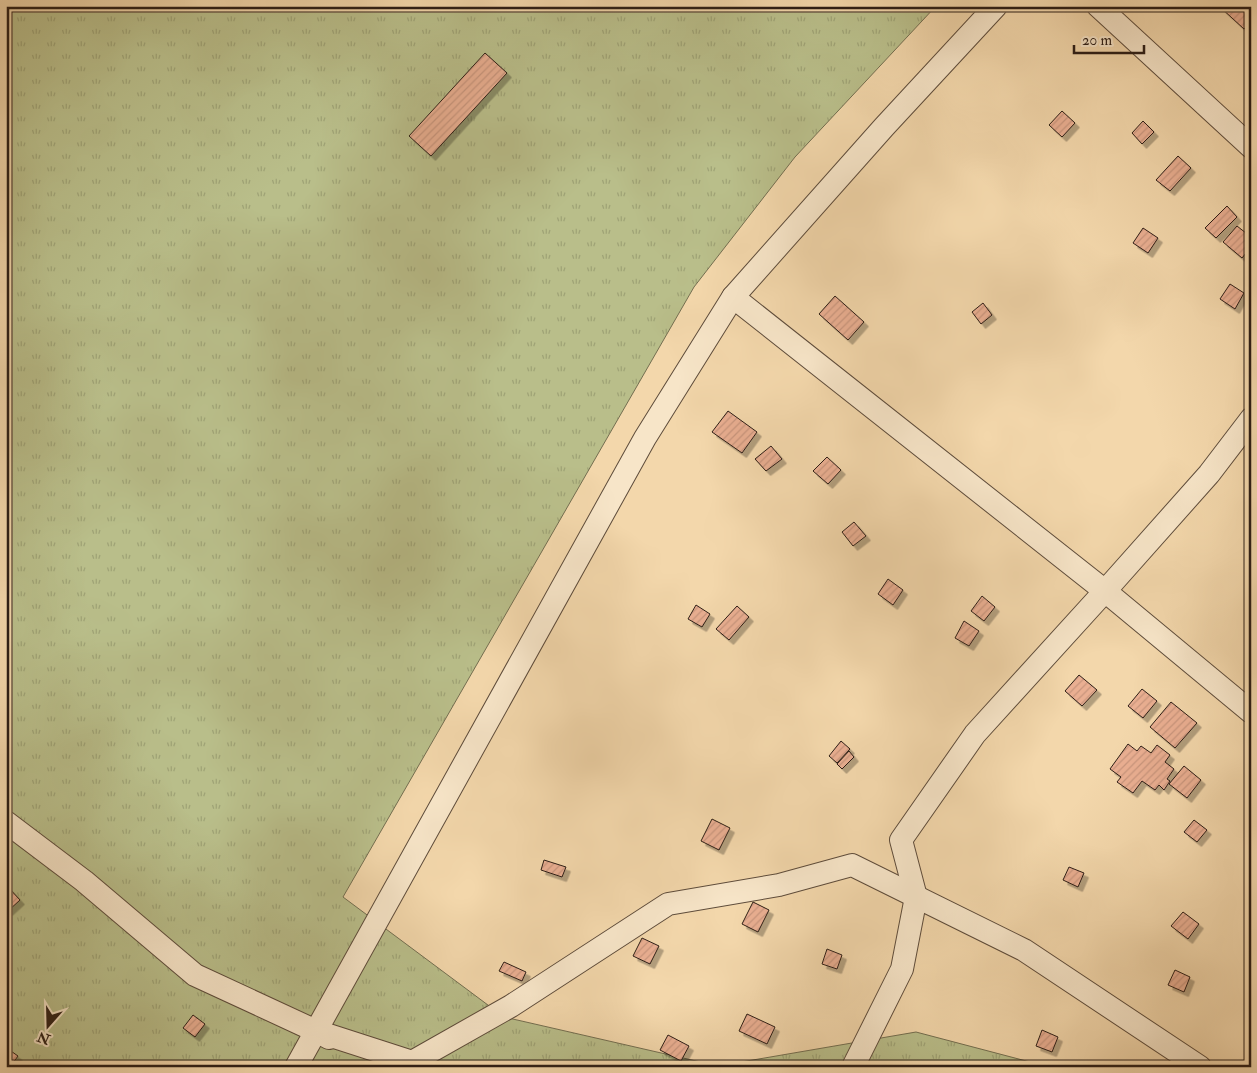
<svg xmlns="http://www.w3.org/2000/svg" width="1257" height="1073" viewBox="0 0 1257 1073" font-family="'IM FELL Double Pica',serif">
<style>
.grass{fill:url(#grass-tufts);stroke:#736e50}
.building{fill:url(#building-hatch);stroke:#2d1e16;filter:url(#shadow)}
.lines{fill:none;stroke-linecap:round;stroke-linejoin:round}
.minor-casing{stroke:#5e4c3b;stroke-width:24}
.minor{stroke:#f7e5c8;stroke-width:22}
</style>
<defs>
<pattern id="grass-tufts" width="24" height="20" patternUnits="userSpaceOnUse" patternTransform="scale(1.25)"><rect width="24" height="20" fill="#b9be8a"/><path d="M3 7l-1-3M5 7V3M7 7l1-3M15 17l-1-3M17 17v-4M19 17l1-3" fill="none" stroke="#9fa376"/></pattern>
<pattern id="building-hatch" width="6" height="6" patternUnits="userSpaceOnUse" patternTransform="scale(1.25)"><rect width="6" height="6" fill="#eaaf92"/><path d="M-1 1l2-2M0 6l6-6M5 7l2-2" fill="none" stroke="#c9967d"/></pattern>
<filter id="shadow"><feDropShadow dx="4.5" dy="4.5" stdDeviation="0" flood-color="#0004"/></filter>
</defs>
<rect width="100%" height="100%" fill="#f3d7ab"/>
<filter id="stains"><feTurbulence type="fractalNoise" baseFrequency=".004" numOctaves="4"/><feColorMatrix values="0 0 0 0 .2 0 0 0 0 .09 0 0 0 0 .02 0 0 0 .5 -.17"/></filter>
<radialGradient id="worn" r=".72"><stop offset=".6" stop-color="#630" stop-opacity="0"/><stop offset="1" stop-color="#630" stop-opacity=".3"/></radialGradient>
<!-- grass -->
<polygon class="grass" points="6,6 936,6 795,157 694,287 343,897 504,1017 718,1066 916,1032 1049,1067 6,1067"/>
<!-- building -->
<g class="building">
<polygon points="1248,6 1251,9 1251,22 1244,29 1220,7"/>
<polygon points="485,53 507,73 431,156 409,136"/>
<polygon points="1062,111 1075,123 1062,137 1049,125"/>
<polygon points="1143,121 1154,132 1142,144 1132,133"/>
<polygon points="1178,156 1191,168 1170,191 1156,180"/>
<polygon points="1227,206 1237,217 1216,238 1205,228"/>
<polygon points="1237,226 1251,237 1251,247 1242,258 1223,242"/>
<polygon points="1143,228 1158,238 1148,253 1133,243"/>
<polygon points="1230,284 1244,293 1235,309 1220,299"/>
<polygon points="835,296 864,322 848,340 819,314"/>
<polygon points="983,303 992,315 981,324 972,312"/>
<polygon points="728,411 757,432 742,453 712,432"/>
<polygon points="771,446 782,459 766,471 755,459"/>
<polygon points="827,457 841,470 828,484 813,471"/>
<polygon points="854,522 866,536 853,546 842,532"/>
<polygon points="888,579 903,590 893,605 878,594"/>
<polygon points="982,596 995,607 984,621 971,611"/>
<polygon points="696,605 710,614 702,627 688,619"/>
<polygon points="737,606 749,617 729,640 716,629"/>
<polygon points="964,621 979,631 969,646 955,638"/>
<polygon points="1079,675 1097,690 1082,706 1065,691"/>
<polygon points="1142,689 1157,701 1143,718 1128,706"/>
<polygon points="1171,702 1197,723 1175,748 1150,727"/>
<polygon points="841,741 850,749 837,763 829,756"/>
<polygon points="1128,744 1137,751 1141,746 1151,753 1157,745 1170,755 1165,762 1174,769 1167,779 1170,781 1164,790 1159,785 1155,790 1142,781 1133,793 1117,782 1121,777 1110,769"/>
<polygon points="849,751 854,757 842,769 837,764"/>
<polygon points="1184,766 1201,780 1187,798 1169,784"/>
<polygon points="712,819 730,828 719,850 701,841"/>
<polygon points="1194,820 1207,830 1197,842 1184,832"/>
<polygon points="544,860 566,867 562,877 541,870"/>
<polygon points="1069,867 1084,873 1078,887 1063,880"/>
<polygon points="7,886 20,900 8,911 6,909"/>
<polygon points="753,902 769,910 758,932 742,924"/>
<polygon points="1183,912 1199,924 1188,939 1171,926"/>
<polygon points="642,938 659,946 650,964 633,956"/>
<polygon points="827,949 842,955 837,969 822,964"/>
<polygon points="504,962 526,972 522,981 499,971"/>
<polygon points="1175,970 1190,977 1184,992 1168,985"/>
<polygon points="747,1014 775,1027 767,1044 739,1031"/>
<polygon points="193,1015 205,1024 195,1037 183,1028"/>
<polygon points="1042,1030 1058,1037 1052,1052 1036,1046"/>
<polygon points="668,1035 689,1046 681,1061 660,1050"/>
<polygon points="8,1049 18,1056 10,1067 6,1066 6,1051"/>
</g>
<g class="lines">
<defs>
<g id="minor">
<polyline points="1098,6 1251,147"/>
<polyline points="733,297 1105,591 1251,712"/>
<polyline points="6,822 84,881 195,975 316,1031 329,1038"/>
<polyline points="316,1031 412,1062 511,1006 668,904 779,885 852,865 1024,950 1200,1067"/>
<polyline points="296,1067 645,438 733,297 884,127 996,6"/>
<polyline points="853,1067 902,969 916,897 901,840 975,734 1105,591 1209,474 1251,419"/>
</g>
</defs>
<!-- minor casing -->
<use href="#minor" class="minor-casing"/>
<!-- minor -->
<use href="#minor" class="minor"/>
</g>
<!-- margin -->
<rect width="1257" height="1073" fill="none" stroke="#f3d7ab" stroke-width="25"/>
<rect x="8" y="8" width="1242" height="1058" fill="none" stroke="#2d1e16" stroke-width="2.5"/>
<rect x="12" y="12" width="1232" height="1048" fill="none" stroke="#2d1e16"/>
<!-- north arrow -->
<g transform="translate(48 1026) rotate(200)" stroke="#f7e5c8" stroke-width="4" paint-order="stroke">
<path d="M0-4L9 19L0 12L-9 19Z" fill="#2d1e16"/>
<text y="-8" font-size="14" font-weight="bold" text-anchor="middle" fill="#2d1e16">N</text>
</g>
<!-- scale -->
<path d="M1074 45v8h70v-8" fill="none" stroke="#2d1e16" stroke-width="2.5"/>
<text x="1082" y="45" font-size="15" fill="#2d1e16" stroke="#f7e5c8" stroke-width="4" paint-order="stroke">20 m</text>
<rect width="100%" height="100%" filter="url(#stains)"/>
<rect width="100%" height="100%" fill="url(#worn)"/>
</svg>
